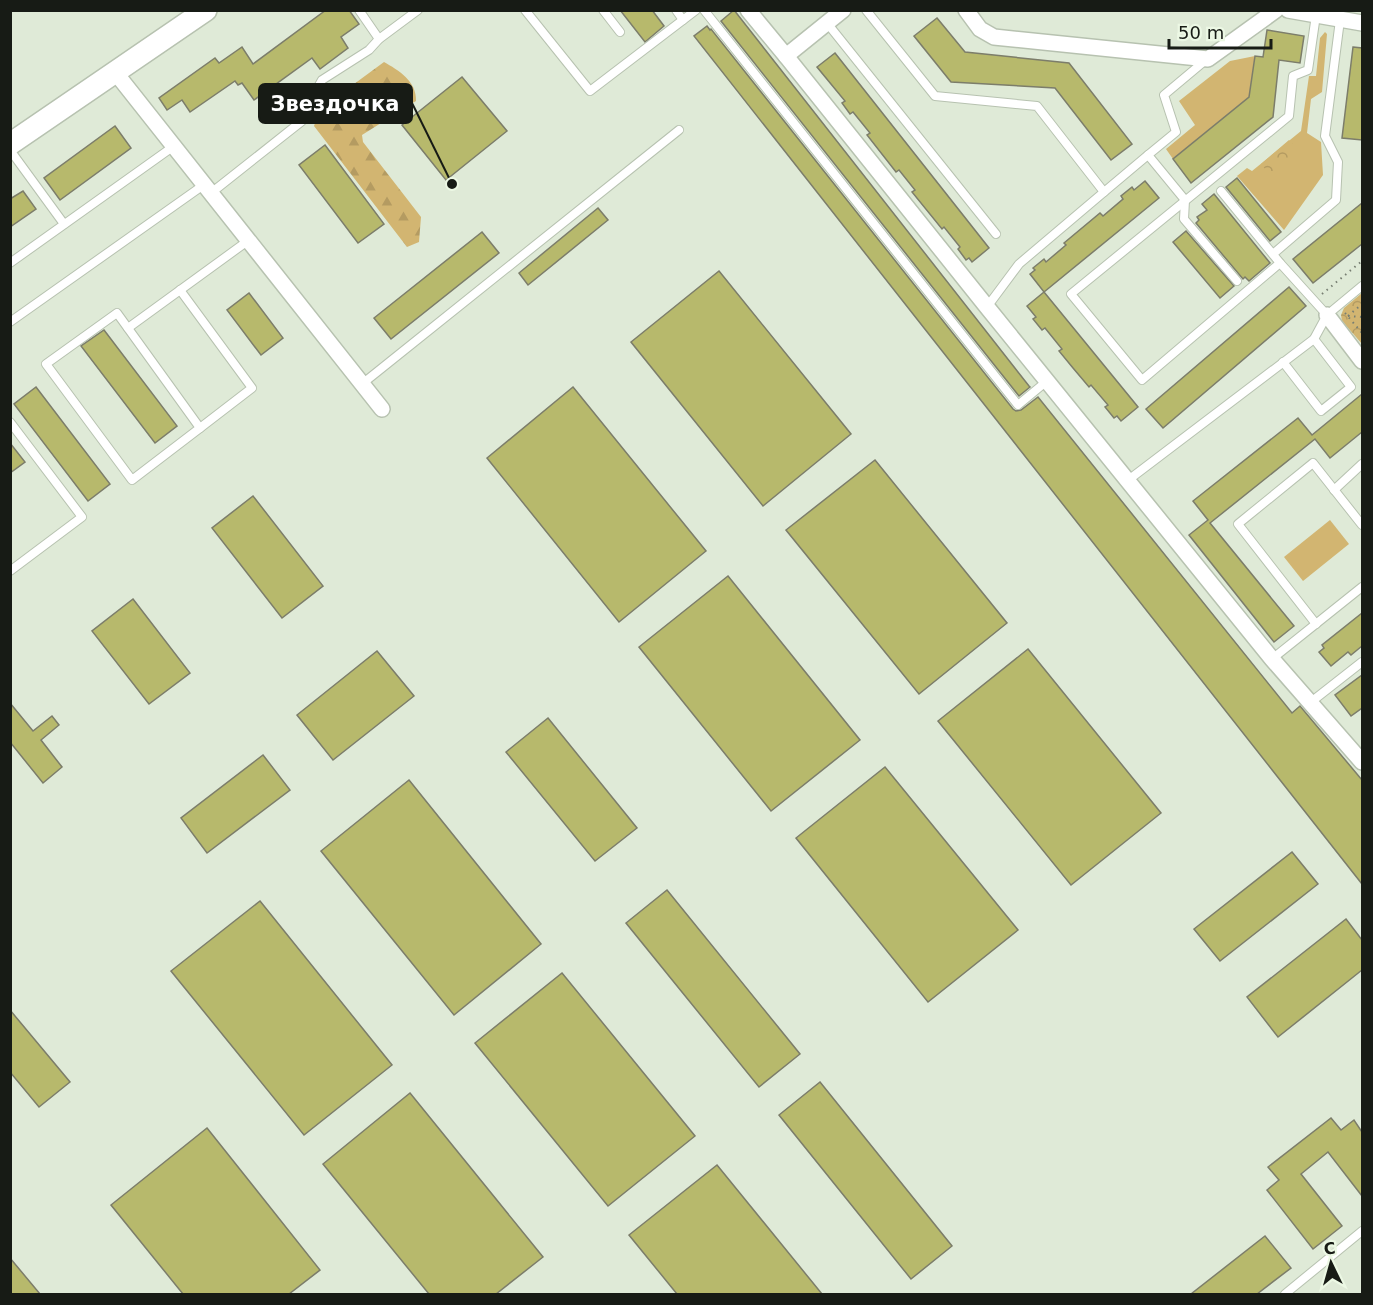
<svg xmlns="http://www.w3.org/2000/svg" width="1373" height="1305" viewBox="0 0 1373 1305" font-family="'DejaVu Sans',sans-serif">
<style>
.green{fill:#d2b571}
.forest{fill:url(#forest-firs)}
.park{fill:url(#park-crowns)}
.building{fill:#b7b96c;stroke:#7c7d6a;stroke-width:1.5}
.lines{fill:none;stroke-linecap:round;stroke-linejoin:round}
.lane-casing{stroke:#b7c2b0;stroke-width:10}
.street-casing{stroke:#b7c2b0;stroke-width:18}
.secondary-casing{stroke:#b7c2b0;stroke-width:24}
.path{stroke:#777e72;stroke-width:2;stroke-dasharray:1.5 4.5;stroke-linecap:butt}
.lane{stroke:#fff;stroke-width:8}
.street{stroke:#fff;stroke-width:15}
.secondary{stroke:#fff;stroke-width:21}
.leader{fill:none;stroke:#171b15;stroke-width:2}
.callout-dot{fill:#171b15;stroke:#ecf8e4;stroke-width:2}
.callout{fill:#171b15;stroke:#171b15;stroke-width:2}
.callout-label{font-size:21px;text-anchor:middle;font-weight:bold;fill:#fff}
</style>
<defs>
<pattern id="forest-firs" width="22" height="20" patternUnits="userSpaceOnUse" patternTransform="scale(1.5)"><rect width="22" height="20" fill="#d2b571"/><path d="M5 1l3.5 6h-7zM16 11l3.5 6h-7z" fill="#b49b61"/></pattern>
<pattern id="park-crowns" width="20" height="18" patternUnits="userSpaceOnUse" patternTransform="scale(1.5)"><rect width="20" height="18" fill="#d2b571"/><path d="M2 6a3 3 0 1 1 6 0M12 15a3 3 0 1 1 6 0" fill="none" stroke="#b49b61"/></pattern>
</defs>
<rect width="100%" height="100%" fill="#dfead7"/>
<!-- green -->
<g class="green">
<polygon points="1325,32 1327,34 1322,92 1311,99 1307,133 1321,142 1323,175 1284,230 1237,176 1247,168 1252,171 1301,131 1309,76 1316,76 1320,38"/>
<polygon points="1255,56 1249,97 1173,159 1166,149 1195,125 1179,101 1230,61"/>
<polygon points="1330,520 1349,544 1303,581 1284,557"/>
</g>
<!-- forest -->
<path class="forest" d="M384,62c14,8 33,19 32,39l-54,34 1,7 58,75 -2,25 -12,5 -93,-121 6,-17z"/>
<!-- park -->
<g class="park">
<polygon points="1289,140 1304,157 1275,181 1261,164"/>
<polygon points="1362,293 1362,344 1342,321 1341,315 1344,308"/>
</g>
<!-- building -->
<g class="building">
<polygon points="326,10 349,10 359,24 341,37 348,48 320,69 312,58 254,100 242,83 238,85 235,81 190,112 182,100 167,110 159,98 215,58 219,63 242,47 253,64"/>
<polygon points="620,10 652,10 664,26 645,42"/>
<polygon points="734,10 1029,386 1030,387 1019,396 721,21"/>
<polygon points="937,18 965,52 1069,63 1132,144 1111,160 1055,88 951,82 914,36"/>
<polygon points="707,26 710,30 711,29 1013,409 1016,411 1021,410 1038,397 1292,713 1300,706 1362,780 1362,884 694,36"/>
<polygon points="1267,30 1304,36 1300,63 1279,60 1273,117 1191,183 1173,159 1249,97 1255,56 1263,57"/>
<polygon points="1353,47 1362,48 1362,140 1342,138"/>
<polygon points="835,53 989,248 972,262 969,258 966,260 958,249 960,247 944,227 942,229 912,192 915,190 899,170 896,172 867,135 870,133 853,112 850,114 842,103 845,101 817,67"/>
<polygon points="462,77 507,131 446,180 402,125"/>
<polygon points="115,126 131,148 60,200 44,178"/>
<polygon points="325,145 384,224 358,243 299,165"/>
<polygon points="1237,178 1281,232 1270,241 1226,187"/>
<polygon points="1145,181 1159,198 1044,292 1030,274 1035,270 1033,268 1044,259 1046,262 1066,245 1064,243 1100,213 1103,216 1123,199 1121,196 1132,187 1134,190"/>
<polygon points="23,191 36,209 10,227 10,199"/>
<polygon points="1214,194 1270,263 1249,281 1245,277 1243,279 1196,223 1199,220 1197,217 1207,210 1202,204"/>
<polygon points="1362,203 1362,244 1313,283 1293,259"/>
<polygon points="598,208 608,220 528,285 519,273"/>
<polygon points="1186,231 1234,286 1220,298 1173,242"/>
<polygon points="482,232 499,253 391,339 374,318"/>
<polygon points="719,271 851,434 763,506 631,342"/>
<polygon points="1289,287 1306,306 1163,428 1146,409"/>
<polygon points="1044,292 1138,407 1121,421 1117,416 1114,418 1105,407 1108,405 1091,385 1089,387 1073,368 1059,351 1062,349 1045,328 1042,330 1033,319 1036,317 1027,306"/>
<polygon points="249,293 283,338 261,355 227,310"/>
<polygon points="104,330 177,426 155,443 81,346"/>
<polygon points="36,387 110,484 88,501 14,404"/>
<polygon points="573,387 706,551 619,622 487,458"/>
<polygon points="1362,394 1362,432 1330,458 1315,439 1210,523 1294,626 1274,642 1189,535 1208,520 1193,501 1298,418 1312,435"/>
<polygon points="10,443 25,462 10,473"/>
<polygon points="875,460 1007,623 919,694 786,530"/>
<polygon points="253,496 323,586 282,618 212,528"/>
<polygon points="728,576 860,740 771,811 639,647"/>
<polygon points="133,599 190,673 149,704 92,631"/>
<polygon points="1362,613 1362,646 1351,655 1348,652 1331,666 1319,652 1324,648 1322,645"/>
<polygon points="1028,649 1161,813 1071,885 938,721"/>
<polygon points="377,651 414,696 333,760 297,715"/>
<polygon points="1362,675 1362,708 1351,716 1335,695"/>
<polygon points="10,703 33,731 52,716 59,725 41,740 62,767 43,783 10,742"/>
<polygon points="548,718 637,828 595,861 506,752"/>
<polygon points="263,755 290,790 207,853 181,818"/>
<polygon points="885,767 1018,930 928,1002 796,838"/>
<polygon points="409,780 541,944 454,1015 321,851"/>
<polygon points="1292,852 1318,884 1220,961 1194,929"/>
<polygon points="667,890 800,1054 759,1087 626,923"/>
<polygon points="260,901 392,1065 304,1135 171,971"/>
<polygon points="1346,919 1362,940 1362,970 1278,1037 1247,997"/>
<polygon points="562,973 695,1136 608,1206 475,1043"/>
<polygon points="10,1010 70,1082 39,1107 10,1072"/>
<polygon points="820,1082 952,1246 911,1279 779,1115"/>
<polygon points="410,1093 543,1257 496,1294 429,1294 323,1164"/>
<polygon points="1331,1118 1341,1130 1354,1120 1362,1132 1362,1196 1328,1152 1301,1174 1342,1226 1313,1249 1267,1190 1279,1180 1268,1167"/>
<polygon points="207,1128 320,1270 289,1294 183,1294 111,1205"/>
<polygon points="717,1165 822,1294 677,1294 629,1235"/>
<polygon points="1265,1236 1291,1268 1257,1294 1191,1294"/>
<polygon points="10,1258 40,1294 10,1294"/>
</g>
<g class="lines">
<defs>
<g id="lane">
<polyline points="359,10 379,39"/>
<polyline points="525,10 590,91 696,10"/>
<polyline points="603,10 620,32"/>
<polyline points="676,10 683,20"/>
<polyline points="704,10 1018,405 1047,381"/>
<polyline points="866,10 935,96 1037,106 1104,192 1019,264 987,307"/>
<polyline points="827,23 996,234"/>
<polyline points="1207,59 1164,95 1176,132 1148,155 1185,200 1184,219 1237,281"/>
<polyline points="10,150 64,224"/>
<polyline points="1221,191 1280,263 1327,315"/>
<polyline points="1104,192 1148,155"/>
<polyline points="211,193 302,121 305,110 322,80 369,50 379,39 418,10"/>
<polyline points="1273,254 1336,200 1338,162 1325,136 1340,20"/>
<polyline points="10,263 174,146"/>
<polyline points="1280,263 1142,380 1071,294 1289,116 1293,76 1308,70 1316,15"/>
<polyline points="180,290 252,388 200,428"/>
<polygon points="117,313 200,428 132,480 46,364"/>
<polyline points="10,322 205,184"/>
<polyline points="128,328 249,240"/>
<polyline points="1283,362 1321,411 1351,387 1314,339"/>
<polyline points="362,384 679,130"/>
<polyline points="10,422 82,517 10,571"/>
<polyline points="1127,481 1314,339 1327,315 1362,286"/>
<polyline points="1334,490 1362,464"/>
<polyline points="1316,624 1238,524 1313,463 1362,525"/>
<polyline points="1272,659 1362,587"/>
<polyline points="1311,702 1362,662"/>
<polyline points="1285,1294 1362,1231"/>
</g>
<g id="street">
<polyline points="748,10 786,56 987,307 1272,659 1362,762"/>
<polyline points="966,10 980,29 994,37 1208,59 1276,10"/>
<polyline points="1288,10 1362,23"/>
<polyline points="786,56 843,10"/>
<polyline points="115,72 382,409"/>
<polyline points="1327,315 1362,361"/>
</g>
<polyline id="secondary" points="10,144 206,10"/>
</defs>
<!-- lane casing -->
<use href="#lane" class="lane-casing"/>
<!-- street casing -->
<use href="#street" class="street-casing"/>
<!-- secondary casing -->
<use href="#secondary" class="secondary-casing"/>
<!-- path -->
<g class="path">
<polyline points="1322,294 1362,261"/>
<polyline points="1345,313 1362,333"/>
<polyline points="1348,316 1362,304"/>
<polyline points="1348,316 1362,317"/>
</g>
<!-- lane -->
<use href="#lane" class="lane"/>
<!-- street -->
<use href="#street" class="street"/>
<!-- secondary -->
<use href="#secondary" class="secondary"/>
</g>
<!-- callouts -->
<path class="leader" d="M452 184L412 103"/>
<circle class="callout-dot" cx="452" cy="184" r="6"/>
<rect class="callout" x="259" y="84" width="153" height="39" rx="6"/>
<g class="callout-label">
<text x="335" y="111">Звездочка</text>
</g>
<!-- border -->
<rect width="1373" height="1305" fill="none" stroke="#171b15" stroke-width="24"/>
<!-- north arrow -->
<g transform="translate(1331 1263) rotate(355)" stroke="#ecf8e4" stroke-width="4.5" paint-order="stroke">
<path d="M0-4.5L10 22L0 15L-10 22Z" fill="#171b15"/>
<text y="-9" font-size="16" font-weight="bold" text-anchor="middle" fill="#171b15">С</text>
</g>
<!-- scale -->
<path d="M1169 39v9h102v-9" fill="none" stroke="#171b15" stroke-width="3"/>
<text x="1178" y="39" font-size="18" fill="#171b15" stroke="#ecf8e4" stroke-width="4.5" paint-order="stroke">50 m</text>
</svg>
